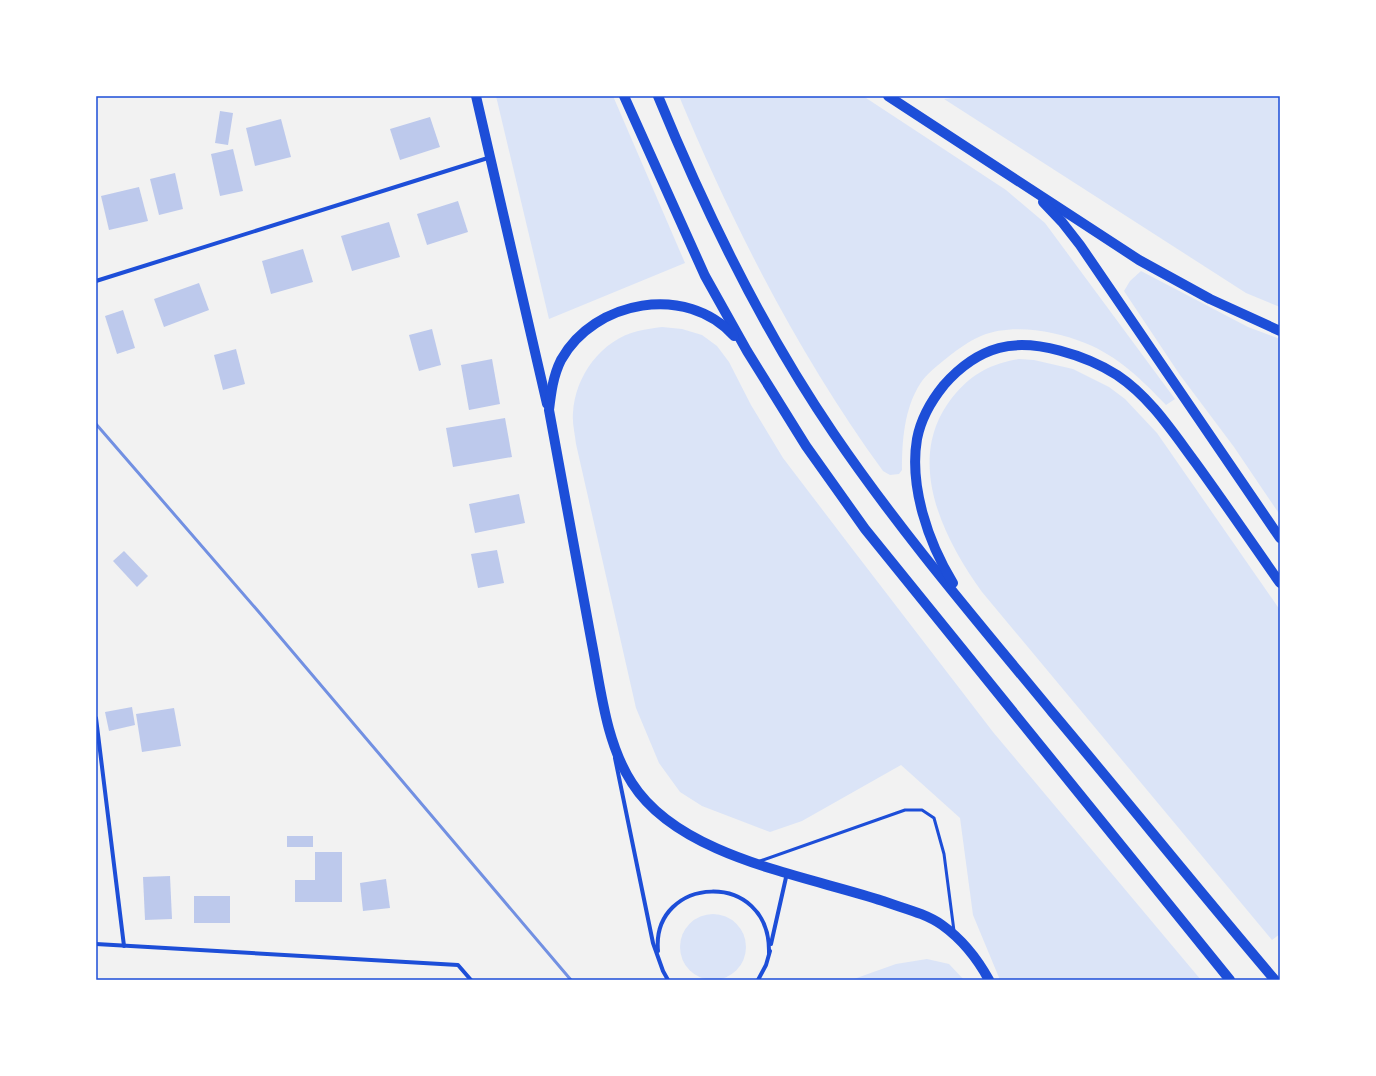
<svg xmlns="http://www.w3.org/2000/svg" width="1376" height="1076" viewBox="0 0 1376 1076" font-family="Inter,sans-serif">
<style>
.green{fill:#dbe4f7}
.building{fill:#bdc9ec}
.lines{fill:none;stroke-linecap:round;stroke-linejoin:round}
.service{stroke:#1d4ed8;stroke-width:3}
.minor{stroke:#1d4ed8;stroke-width:4}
.primary{stroke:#1d4ed8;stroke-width:10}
.rail{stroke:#7290e2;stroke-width:3}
.neatline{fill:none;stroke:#1d4ed8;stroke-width:1.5}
</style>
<rect width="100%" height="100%" fill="#f2f2f2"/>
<!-- green -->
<g class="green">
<polygon points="496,96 613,96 685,263 549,319"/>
<path d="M679,96h184l143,94 39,33 130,176 -9,6c-24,-25 -48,-49 -81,-62 -30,-12 -73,-20 -104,-7 -12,5 -23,13 -33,21 -10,8 -22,17 -28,27 -16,25 -18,58 -18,86l-3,4 -9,1 -7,-4c-84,-116 -149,-243 -204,-375z"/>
<polygon points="967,96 1280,96 1280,307 1246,293 944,99"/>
<polygon points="1141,271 1248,327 1280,339 1280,515 1234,447 1180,375 1124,291 1130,281"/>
<path d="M662,327l20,2 20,6 15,11 12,16 22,43 32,53 64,84 146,190 208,248h-201l-27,-65 -13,-97 -59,-53 -99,56 -32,11 -68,-26 -22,-14 -21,-29 -23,-55 -60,-264c-1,-10 -4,-21 -3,-31 2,-37 28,-73 65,-82 8,-2 16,-3 24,-4z"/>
<path d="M1019,359l15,1 39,9 36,18 16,12 32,34 123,177v324l-8,6 -290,-348c-41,-57 -80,-137 -26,-199 17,-20 37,-30 63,-34z"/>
<circle cx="713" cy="947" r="33"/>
<polygon points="927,959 949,964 964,980 851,980 896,964"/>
</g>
<!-- building -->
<g class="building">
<polygon points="220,111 233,113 228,145 215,143"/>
<polygon points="430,117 440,147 400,160 390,129"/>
<polygon points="281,119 291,157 255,166 246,128"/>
<polygon points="233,149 243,191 220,196 211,154"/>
<polygon points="175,173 183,209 159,215 150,179"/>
<polygon points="139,187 148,221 109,230 101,196"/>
<polygon points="458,201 468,232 427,245 417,214"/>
<polygon points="389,222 400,257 352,271 341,236"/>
<polygon points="303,249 313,282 271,294 262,261"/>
<polygon points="199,283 209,310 164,327 154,299"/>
<polygon points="123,310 135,348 117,354 105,316"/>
<polygon points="432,329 441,365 419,371 409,335"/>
<polygon points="236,349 245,384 223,390 214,355"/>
<polygon points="492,359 500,404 469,410 461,365"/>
<polygon points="505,418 512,457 453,467 446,428"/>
<polygon points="519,494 525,523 475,533 469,504"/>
<polygon points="497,550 504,583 478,588 471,554"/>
<polygon points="124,551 148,576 137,587 113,561"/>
<polygon points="132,707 135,725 109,731 105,712"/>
<polygon points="174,708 181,746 142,752 136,714"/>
<rect x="287" y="836" width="26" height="11"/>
<polygon points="315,852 342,852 342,902 295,902 295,880 315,880"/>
<polygon points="170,876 172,919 145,920 143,877"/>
<polygon points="386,879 390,908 363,911 360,883"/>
<rect x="194" y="896" width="36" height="27"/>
</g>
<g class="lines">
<!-- service -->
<polyline class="service" points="760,861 905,810 922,810 934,818 944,854 954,931"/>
<!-- minor -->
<g class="minor">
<polyline points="96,281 491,157"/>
<polyline points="96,718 124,946"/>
<polyline points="615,758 653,943 663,971 668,980"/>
<polyline points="96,944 458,965 471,980"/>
<polyline points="771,944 787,873"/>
<path d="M658,951c-7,-76 113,-83 111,2"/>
<polyline points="758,980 766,965 770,951"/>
</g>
<!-- primary -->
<g class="primary">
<polyline points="476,96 547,404"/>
<polyline points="624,96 705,276 747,351 806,446 865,529 1230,980"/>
<path d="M658,96c48,117 104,233 176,338 66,97 143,187 218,278 75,89 148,180 223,268"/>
<polyline points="888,96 1139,260 1210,299 1280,331"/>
<polyline points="1043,202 1062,222 1080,245 1280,538"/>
<path d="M734,336c-47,-53 -140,-36 -173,24 -8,16 -10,33 -12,50 14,78 28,156 43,234 9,46 14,99 40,139 47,74 172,92 251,118 19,7 42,12 59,24 21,15 35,33 47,55"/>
<path d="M953,583c-25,-41 -44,-97 -36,-144 4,-21 14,-38 27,-54 14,-16 33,-31 55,-37 35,-10 88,8 118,27 33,22 55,56 78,87 29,40 57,81 85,121"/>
</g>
<!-- rail -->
<polyline class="rail" points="96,424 258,611 571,980"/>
</g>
<!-- border -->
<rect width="1376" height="1076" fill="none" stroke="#ffffff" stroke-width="194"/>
<rect x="97" y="97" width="1182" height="882" class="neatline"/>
</svg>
